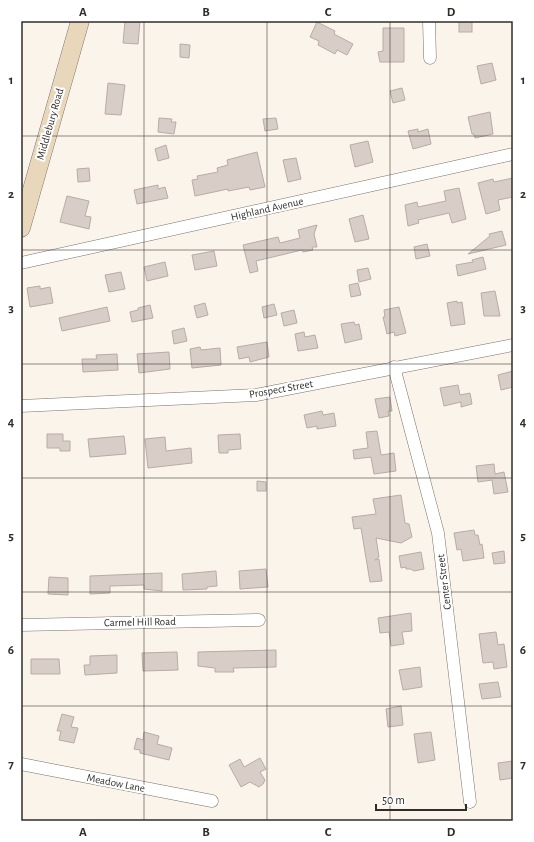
<svg xmlns="http://www.w3.org/2000/svg" width="534" height="842" viewBox="0 0 534 842" font-family="'Alegreya Sans',sans-serif">
<style>
.building{fill:#d9cdc7;stroke:#b7aca6}
.lines{fill:none;stroke-linecap:round;stroke-linejoin:round}
.street-casing{stroke:#787369;stroke-width:13}
.secondary-casing{stroke:#787369;stroke-width:19}
.street{stroke:#fff;stroke-width:12}
.secondary{stroke:#e9d7bc;stroke-width:18}
.grid{fill:none;stroke:#302d29;stroke-width:1;stroke-opacity:0.55}
.labels{text-anchor:middle;dominant-baseline:central;stroke-width:4;stroke-linejoin:round;paint-order:stroke}
.street-label{font-size:11px;fill:#302d29;stroke:#fff}
.neatline{fill:none;stroke:#302d29;stroke-width:1.5}
.grid-label{font-size:13px;text-anchor:middle;font-weight:bold;fill:#302d29}
</style>
<rect width="100%" height="100%" fill="#fbf4ea"/>
<!-- building -->
<g class="building">
<polygon points="125,21 140,21 138,44 123,43"/>
<rect x="459" y="21" width="13" height="11"/>
<polygon points="317,22 335,31 334,34 353,44 347,55 337,50 335,54 318,45 319,41 310,37"/>
<polygon points="383,28 404,28 404,62 380,62 378,52 383,51"/>
<polygon points="180,44 190,45 189,58 180,57"/>
<polygon points="492,63 496,80 481,84 477,66"/>
<polygon points="108,83 125,85 121,115 105,114"/>
<polygon points="402,88 405,100 393,103 390,91"/>
<polygon points="490,112 493,134 475,138 474,134 472,134 468,117"/>
<polygon points="159,118 172,119 171,122 176,122 174,134 158,132"/>
<polygon points="276,118 278,129 265,131 263,119"/>
<polygon points="418,129 418,132 428,129 431,144 413,149 408,131"/>
<polygon points="368,141 373,162 355,167 350,145"/>
<polygon points="166,145 169,158 158,161 155,149"/>
<polygon points="257,152 265,187 250,190 249,187 228,191 228,189 195,196 192,180 198,179 197,176 218,172 217,168 228,165 227,160"/>
<polygon points="296,158 301,179 288,182 283,160"/>
<polygon points="89,168 90,181 78,182 77,169"/>
<polygon points="513,178 513,197 498,200 500,210 486,214 478,183 493,179 494,182"/>
<polygon points="158,185 158,189 165,187 168,198 137,204 134,190"/>
<polygon points="459,188 466,219 452,223 449,213 418,220 419,223 408,226 405,205 417,202 418,207 446,201 444,191"/>
<polygon points="67,196 89,201 85,216 91,217 89,229 60,222"/>
<polygon points="363,215 369,239 355,242 349,219"/>
<polygon points="317,225 314,234 317,247 312,247 313,250 303,252 302,250 256,261 258,271 250,273 243,245 278,237 280,243 300,238 298,230"/>
<polygon points="502,231 506,245 468,254 490,236 489,234"/>
<polygon points="427,244 430,256 416,259 414,247"/>
<polygon points="214,251 217,266 195,270 192,255"/>
<polygon points="483,257 486,269 458,276 456,265 473,262 472,260"/>
<polygon points="165,262 168,276 147,281 144,267"/>
<polygon points="368,268 371,279 359,282 357,270"/>
<polygon points="121,272 125,289 109,292 105,275"/>
<polygon points="358,283 361,295 351,297 349,285"/>
<polygon points="40,286 40,289 50,287 53,303 30,307 27,288"/>
<polygon points="495,291 500,316 484,316 481,293"/>
<polygon points="457,301 457,303 462,302 465,324 451,326 447,303"/>
<polygon points="205,303 208,315 197,318 194,306"/>
<polygon points="274,304 277,315 264,318 262,307"/>
<polygon points="150,305 153,318 132,322 130,312 138,310 138,308"/>
<polygon points="107,307 110,321 62,331 59,318"/>
<polygon points="399,307 406,333 395,336 394,332 387,334 383,317 385,317 384,310"/>
<polygon points="294,310 297,323 284,326 281,313"/>
<polygon points="354,322 355,325 359,324 362,339 345,343 341,324"/>
<polygon points="184,328 187,341 174,344 172,331"/>
<polygon points="304,332 305,337 315,335 318,348 298,351 295,334"/>
<polygon points="267,342 269,357 250,362 249,357 239,359 237,347"/>
<polygon points="200,347 201,350 220,348 221,365 192,368 190,349"/>
<polygon points="169,352 170,369 139,373 137,354"/>
<polygon points="117,354 118,370 83,372 82,359 97,359 96,355"/>
<polygon points="513,371 513,387 501,390 498,375"/>
<polygon points="458,385 460,395 470,393 472,404 461,407 461,402 444,406 440,388"/>
<polygon points="390,397 392,411 388,411 389,416 379,418 375,399"/>
<polygon points="322,411 323,415 334,413 336,426 317,429 317,426 307,428 304,415"/>
<polygon points="377,431 381,455 394,453 396,471 374,474 371,457 354,459 353,450 368,448 366,432"/>
<polygon points="47,434 63,434 63,441 70,441 70,451 60,451 60,448 47,448"/>
<polygon points="240,434 241,449 228,450 228,453 219,453 218,435"/>
<polygon points="124,436 126,454 90,457 88,439"/>
<polygon points="165,437 166,451 191,448 192,463 148,468 145,439"/>
<polygon points="494,464 495,474 504,472 508,492 494,494 492,480 478,482 476,466"/>
<polygon points="257,481 266,482 266,491 257,491"/>
<polygon points="401,495 405,523 409,524 412,537 401,543 376,538 379,557 375,560 379,559 382,581 370,582 361,528 354,529 352,517 376,514 373,499"/>
<polygon points="474,530 475,535 478,535 480,545 482,544 484,558 463,561 461,549 457,550 454,533"/>
<polygon points="504,551 505,563 494,564 492,553"/>
<polygon points="421,552 424,569 414,571 411,569 406,569 406,567 401,568 399,556"/>
<polygon points="266,569 268,587 240,589 239,571"/>
<polygon points="216,571 217,586 207,587 207,589 183,590 182,574"/>
<polygon points="162,573 162,591 144,589 144,585 110,586 110,593 90,594 90,576"/>
<polygon points="49,577 68,578 68,595 48,594"/>
<polygon points="411,613 412,631 402,632 404,644 391,646 389,632 380,633 378,618"/>
<polygon points="496,632 498,645 504,644 507,667 494,669 493,662 483,663 479,634"/>
<polygon points="276,650 276,667 233,668 234,672 215,672 215,668 198,666 198,652"/>
<polygon points="177,652 178,670 143,671 142,653"/>
<polygon points="117,655 117,673 85,675 84,665 90,665 90,656"/>
<polygon points="31,659 59,659 60,674 31,674"/>
<polygon points="420,667 422,687 403,690 399,670"/>
<polygon points="498,682 501,697 482,699 479,684"/>
<polygon points="401,706 403,725 388,727 386,709"/>
<polygon points="62,714 74,717 71,727 78,728 74,743 59,740 61,731 57,731"/>
<polygon points="144,732 159,736 157,744 172,748 169,760 140,753 140,750 134,749 137,738 143,740"/>
<polygon points="431,732 435,760 418,763 414,734"/>
<polygon points="260,758 266,769 260,772 265,780 263,784 259,787 250,782 241,787 229,765 240,759 244,767"/>
<polygon points="513,761 513,778 500,780 498,763"/>
</g>
<g class="lines">
<defs>
<g id="street">
<polyline points="429,21 430,58"/>
<polyline points="21,263 513,154"/>
<polyline points="394,367 438,533 470,802"/>
<polyline points="21,406 256,395 513,345"/>
<polyline points="21,625 259,620"/>
<polyline points="21,764 212,801"/>
</g>
<polyline id="secondary" points="21,228 80,21"/>
</defs>
<!-- street casing -->
<use href="#street" class="street-casing"/>
<!-- secondary casing -->
<use href="#secondary" class="secondary-casing"/>
<!-- street -->
<use href="#street" class="street"/>
<!-- secondary -->
<use href="#secondary" class="secondary"/>
</g>
<!-- grid -->
<path class="grid" d="M144,21v800M267,21v800M390,21v800M21,136h492M21,250h492M21,364h492M21,478h492M21,592h492M21,706h492"/>
<g class="labels">
<!-- street labels -->
<g class="street-label">
<text transform="translate(50 124) rotate(-74)">Middlebury Road</text>
<text transform="translate(267 209) rotate(-13)">Highland Avenue</text>
<text transform="translate(281 389) rotate(-10)">Prospect Street</text>
<text transform="translate(444 582) rotate(-97)">Center Street</text>
<text transform="translate(140 622) rotate(-1)">Carmel Hill Road</text>
<text transform="translate(116 783) rotate(11)">Meadow Lane</text>
</g>
</g>
<!-- border -->
<rect width="534" height="842" fill="none" stroke="#ffffff" stroke-width="44"/>
<!-- scale -->
<path d="M376 804v6h90v-6" fill="none" stroke="#302d29" stroke-width="2"/>
<text x="382" y="804" font-size="12" fill="#302d29" stroke="#ffffff" stroke-width="3" paint-order="stroke">50 m</text>
<rect x="22" y="22" width="490" height="798" class="neatline"/>
<g class="grid-label">
<text x="83" y="16">A</text>
<text x="206" y="16">B</text>
<text x="328" y="16">C</text>
<text x="451" y="16">D</text>
<text x="11" y="84">1</text>
<text x="523" y="84">1</text>
<text x="11" y="198">2</text>
<text x="523" y="198">2</text>
<text x="11" y="312">3</text>
<text x="523" y="312">3</text>
<text x="11" y="426">4</text>
<text x="523" y="426">4</text>
<text x="11" y="540">5</text>
<text x="523" y="540">5</text>
<text x="11" y="654">6</text>
<text x="523" y="654">6</text>
<text x="11" y="768">7</text>
<text x="523" y="768">7</text>
<text x="83" y="836">A</text>
<text x="206" y="836">B</text>
<text x="328" y="836">C</text>
<text x="451" y="836">D</text>
</g>
</svg>
